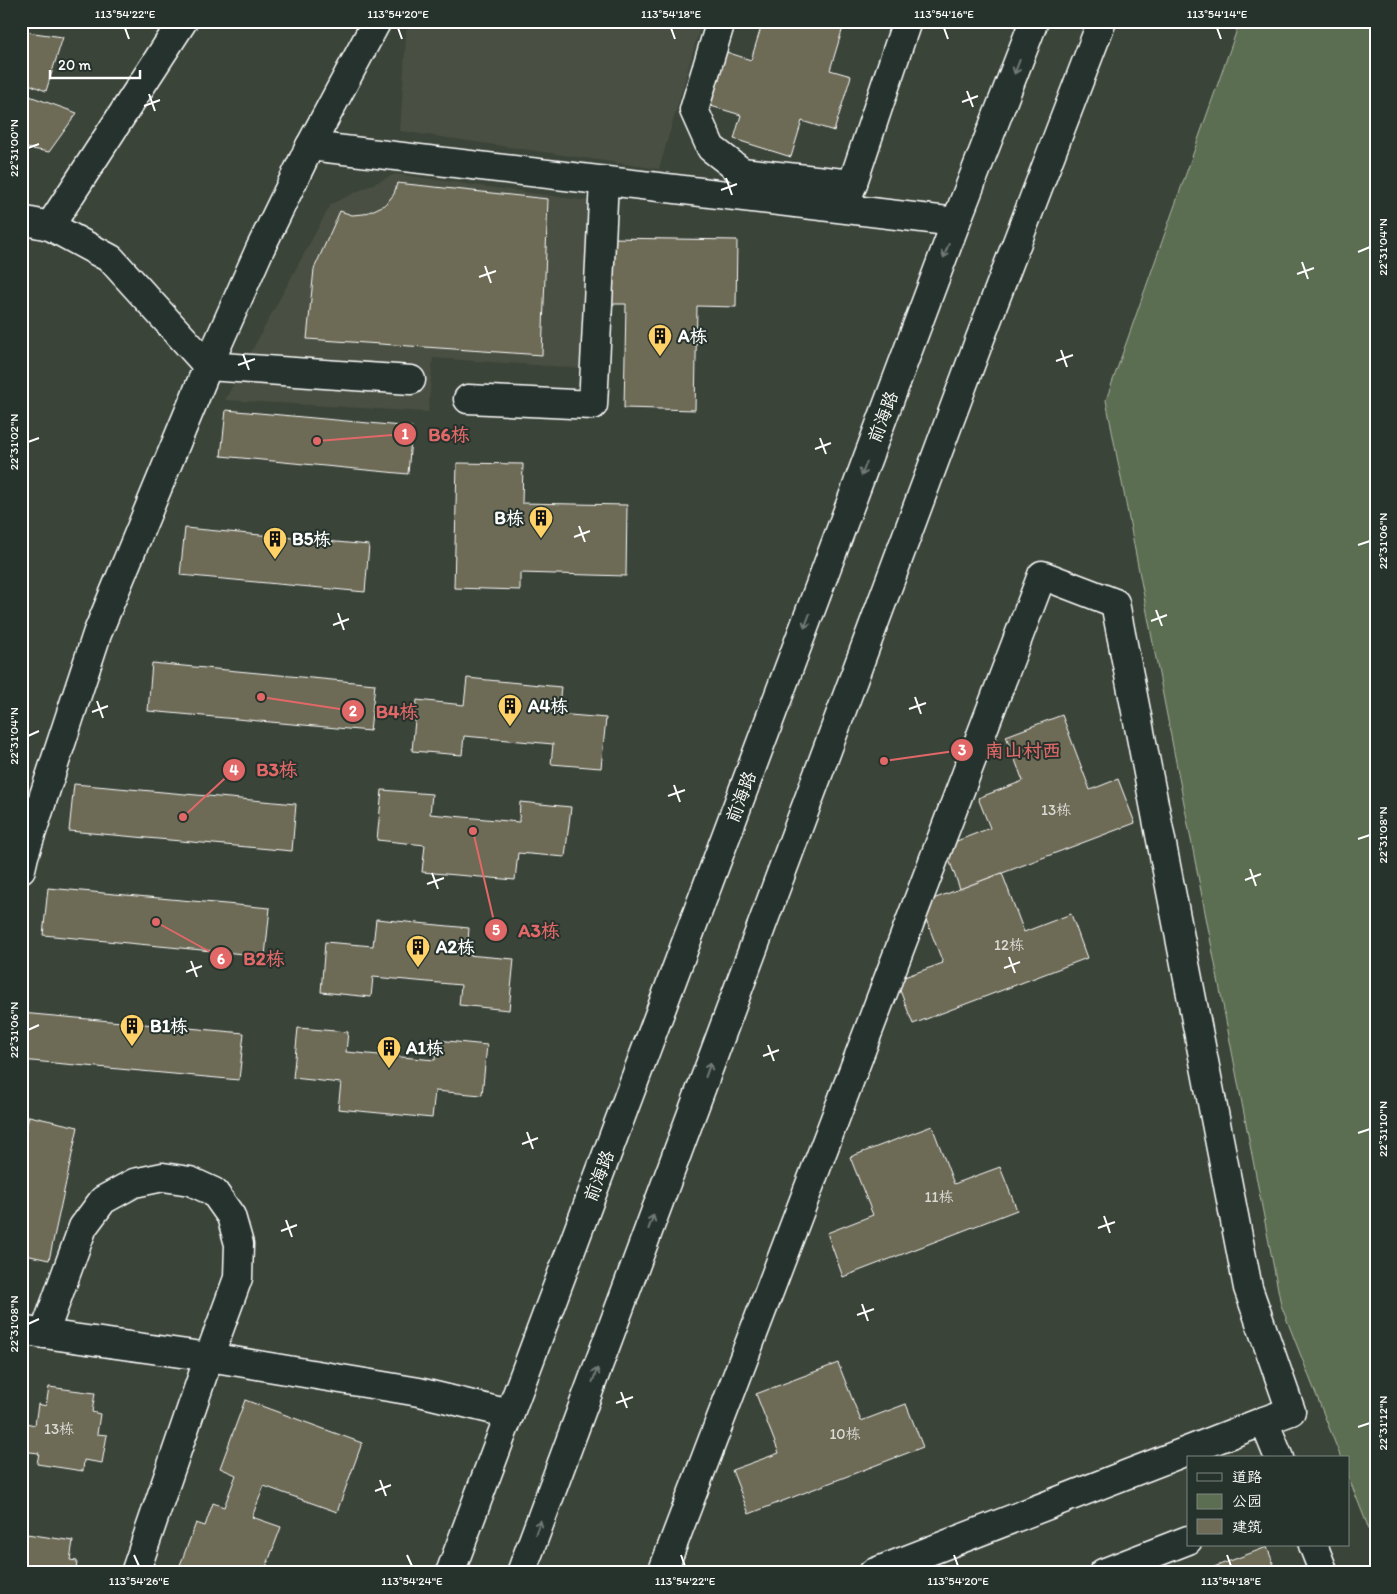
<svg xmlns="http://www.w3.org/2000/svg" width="1397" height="1594" viewBox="0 0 1397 1594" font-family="Itim,'LXGW WenKai TC',sans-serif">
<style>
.built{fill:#4a4f42}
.green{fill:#5c6e51;stroke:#aeb6a8}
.building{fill:#6d6a56;stroke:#fff}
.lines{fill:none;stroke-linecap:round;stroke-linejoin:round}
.minor-casing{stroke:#fff;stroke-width:31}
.major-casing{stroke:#fff;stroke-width:31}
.minor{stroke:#26332d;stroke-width:28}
.major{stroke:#26332d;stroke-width:28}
.oneway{stroke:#727a76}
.ticks{fill:none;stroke:#fff;stroke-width:2}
.labels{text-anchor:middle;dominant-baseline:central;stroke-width:4;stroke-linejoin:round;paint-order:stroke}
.number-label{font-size:15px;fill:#dadad5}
.poi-label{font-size:18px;font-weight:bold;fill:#fff;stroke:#26332d;text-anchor:start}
.street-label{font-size:18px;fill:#fff;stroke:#26332d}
.leader{fill:none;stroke:#e26868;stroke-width:2}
.callout-dot{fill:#e26868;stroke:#26332d;stroke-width:2}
.mark-label{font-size:15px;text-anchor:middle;font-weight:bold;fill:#fff}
.callout-label{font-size:19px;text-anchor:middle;font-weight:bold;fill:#e26868;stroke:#26332d;stroke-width:4;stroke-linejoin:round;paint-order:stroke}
.neatline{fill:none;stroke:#fff;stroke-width:2}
.ticks-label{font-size:12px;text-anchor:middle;fill:#fff}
</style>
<rect width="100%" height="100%" fill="#3b4439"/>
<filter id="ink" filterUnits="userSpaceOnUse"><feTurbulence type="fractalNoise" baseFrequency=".02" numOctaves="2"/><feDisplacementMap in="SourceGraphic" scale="10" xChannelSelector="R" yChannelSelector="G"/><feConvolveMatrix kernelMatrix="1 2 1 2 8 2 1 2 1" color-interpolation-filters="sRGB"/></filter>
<g filter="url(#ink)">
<!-- built -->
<g class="built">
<polygon points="407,21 702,21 659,169 400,131"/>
<polygon points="395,174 588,201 580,368 433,358 428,412 225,400 331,204"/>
</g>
<!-- green -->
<polygon class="green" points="1240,21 1376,21 1376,1547 1348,1476 1348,1458 1341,1458 1281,1305 1106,400"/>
<!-- building -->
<g class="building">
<polygon points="763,21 845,21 830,70 851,76 834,131 802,121 791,157 734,139 741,115 704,104 720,50 751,60"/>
<polygon points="27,32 63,37 46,91 21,81 21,40"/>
<polygon points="21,93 77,113 49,152 21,147"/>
<polygon points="397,183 548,199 542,355 307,339 314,269 340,211 352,215 364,214 376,209 386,204 394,194"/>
<polygon points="611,238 737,240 736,307 697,306 695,410 624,408 626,304 609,304"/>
<polygon points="226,410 412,427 408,474 221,456"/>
<polygon points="457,463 523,464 522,503 627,505 626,576 520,573 520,590 454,588"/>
<polygon points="185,528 369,545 365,592 180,575"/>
<polygon points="152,663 375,684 370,731 148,711"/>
<polygon points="467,678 561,687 558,714 606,718 601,768 551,764 553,744 464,736 462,755 412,751 417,700 464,705"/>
<polygon points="1062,715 1090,790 1118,779 1135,823 960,889 944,846 990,828 978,798 1023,781 1006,736"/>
<polygon points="74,784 296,804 292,851 69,831"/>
<polygon points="382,790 432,794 430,814 519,822 520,802 571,807 565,857 518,853 515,880 422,872 425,845 377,840"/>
<polygon points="1002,873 1024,932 1071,914 1087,958 913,1024 896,980 943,963 920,904"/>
<polygon points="48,888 270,908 265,956 43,935"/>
<polygon points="376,919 469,928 467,955 514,959 509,1010 459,1005 461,985 373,977 371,997 321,992 325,942 373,946"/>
<polygon points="21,1013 244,1033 239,1080 21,1060"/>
<polygon points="298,1028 348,1032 346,1052 435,1060 437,1040 487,1045 482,1095 435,1091 432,1118 338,1109 341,1083 293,1078"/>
<polygon points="29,1116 78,1127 49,1260 21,1254 21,1149"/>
<polygon points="932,1126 954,1184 1000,1167 1017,1210 843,1277 827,1233 873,1215 850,1157"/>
<polygon points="838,1363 861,1421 906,1404 923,1447 749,1514 732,1470 779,1453 756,1394"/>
<polygon points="49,1387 95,1393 92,1412 100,1414 97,1434 107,1435 102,1463 84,1460 83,1471 37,1464 39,1453 21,1451 21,1422 35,1425 38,1404 46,1406"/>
<polygon points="245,1400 362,1443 337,1512 264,1486 252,1517 281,1527 264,1573 177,1573 196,1523 205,1526 213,1503 224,1507 236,1475 220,1468"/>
<polygon points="27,1534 73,1541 70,1560 77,1561 76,1573 21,1573 21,1553 24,1553"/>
<polygon points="1267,1547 1277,1573 1198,1573"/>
</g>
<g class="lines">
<defs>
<g id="minor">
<polyline points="721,21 694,110 711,148 742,172 853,184"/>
<polyline points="310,146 956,222"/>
<polyline points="847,200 907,21"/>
<polyline points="21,220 50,226 183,21"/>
<polyline points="50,226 111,259 208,366 411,380"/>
<polyline points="468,399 593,405 604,181"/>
<polyline points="21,869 24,856 97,634 208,366 260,249 310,146 377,21"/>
<polyline points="21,1330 44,1334 209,1357 238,1278 239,1244 231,1216 214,1192 190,1181 163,1177 134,1183 103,1200 83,1227 44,1334"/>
<polyline points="1313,1545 1324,1573"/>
<polyline points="135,1573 209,1357 419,1392 510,1414"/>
<polyline points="662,1573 1042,575 1115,603 1248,1288 1291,1411 1264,1421"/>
<polyline points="873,1573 1264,1421 1279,1458"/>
<polyline points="1103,1573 1188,1540"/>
</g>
<g id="major">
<polyline points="450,1573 956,222 1034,21"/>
<polyline points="521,1573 978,344 1102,21"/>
</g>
</defs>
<!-- minor casing -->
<use href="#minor" class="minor-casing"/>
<!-- major casing -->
<use href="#major" class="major-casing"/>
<!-- minor -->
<use href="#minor" class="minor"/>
<!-- major -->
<use href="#major" class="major"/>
</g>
<!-- one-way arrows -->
<defs><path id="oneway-shaft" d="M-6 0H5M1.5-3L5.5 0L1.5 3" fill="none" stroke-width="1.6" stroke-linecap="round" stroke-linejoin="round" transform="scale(1.25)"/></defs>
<g class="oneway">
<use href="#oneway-shaft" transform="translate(1017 67) rotate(111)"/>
<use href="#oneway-shaft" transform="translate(946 251) rotate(111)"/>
<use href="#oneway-shaft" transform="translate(864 469) rotate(111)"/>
<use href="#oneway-shaft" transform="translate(807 621) rotate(111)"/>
<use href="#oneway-shaft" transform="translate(708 1070) rotate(-70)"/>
<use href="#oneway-shaft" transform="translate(651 1222) rotate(-70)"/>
<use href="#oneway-shaft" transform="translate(595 1375) rotate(-70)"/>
<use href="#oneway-shaft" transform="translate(538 1527) rotate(-70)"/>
</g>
</g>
<!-- ticks -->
<path class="ticks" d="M125,28l4,11M398,28l4,11M671,28l4,11M944,28l4,11M1217,28l4,11M967,91l6,16M149,94l6,17M962,102l16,-6M144,106l16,-6M28,148l11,-4M726,178l6,17M721,190l16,-6M1358,252l12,-5M1302,262l6,17M485,266l6,17M1297,274l17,-6M479,277l17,-6M1061,350l6,17M243,354l6,16M1056,361l17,-6M238,365l17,-6M820,438l6,16M28,442l11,-4M815,449l16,-6M579,526l6,16M574,537l16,-6M1358,545l12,-4M1156,610l6,16M338,613l6,17M1151,621l16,-6M333,625l16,-6M915,697l6,17M97,701l6,17M909,709l17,-6M92,712l16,-6M28,736l11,-5M674,785l6,17M668,796l17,-6M1358,839l12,-4M1250,869l6,17M432,873l6,16M1245,880l16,-6M427,884l17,-6M1009,957l6,16M191,961l6,16M1004,968l16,-6M186,972l16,-6M28,1030l11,-5M768,1045l6,16M763,1056l16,-6M527,1132l6,17M1358,1133l12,-4M522,1144l16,-6M1104,1216l6,17M286,1220l6,17M1098,1228l17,-6M281,1231l16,-6M862,1304l6,17M857,1315l17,-6M28,1324l11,-5M621,1392l6,16M616,1403l17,-6M1358,1427l12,-4M380,1480l6,16M375,1491l16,-6M134,1555l5,11M407,1555l5,11M681,1555l4,11M954,1555l4,11M1227,1555l4,11"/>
<!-- icons -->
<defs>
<symbol id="building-pin" viewBox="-11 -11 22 30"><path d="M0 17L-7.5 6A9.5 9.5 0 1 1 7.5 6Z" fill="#ffd166" stroke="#26332d"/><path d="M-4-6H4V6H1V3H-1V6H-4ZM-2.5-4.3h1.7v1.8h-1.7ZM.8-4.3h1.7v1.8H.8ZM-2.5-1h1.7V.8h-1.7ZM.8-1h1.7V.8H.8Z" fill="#111"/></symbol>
</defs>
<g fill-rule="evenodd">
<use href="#building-pin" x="646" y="322" width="28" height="38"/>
<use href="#building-pin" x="527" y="504" width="28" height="38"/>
<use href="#building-pin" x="261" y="525" width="28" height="38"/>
<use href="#building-pin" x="496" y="692" width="28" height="38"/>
<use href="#building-pin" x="404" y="933" width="28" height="38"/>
<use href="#building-pin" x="118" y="1012" width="28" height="38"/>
<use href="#building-pin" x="375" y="1034" width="28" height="38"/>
</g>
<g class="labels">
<!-- number labels -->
<g class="number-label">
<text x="1056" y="810">13栋</text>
<text x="1009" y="945">12栋</text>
<text x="939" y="1197">11栋</text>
<text x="59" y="1429">13栋</text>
<text x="845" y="1434">10栋</text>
</g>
<!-- poi labels -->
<g class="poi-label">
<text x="678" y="336">A栋</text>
<text x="524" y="518" text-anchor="end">B栋</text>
<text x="292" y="539">B5栋</text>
<text x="528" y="706">A4栋</text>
<text x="436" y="947">A2栋</text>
<text x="150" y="1026">B1栋</text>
<text x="406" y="1048">A1栋</text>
</g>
<!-- street labels -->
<g class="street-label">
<text transform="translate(883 417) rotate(-69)">前海路</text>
<text transform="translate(741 797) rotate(-69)">前海路</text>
<text transform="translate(599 1176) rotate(-69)">前海路</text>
</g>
</g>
<!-- callouts -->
<path class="leader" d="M317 441L405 434M261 697L353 711M884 761L962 750M183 817L234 770M473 831L496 930M156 922L221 958"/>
<g class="callout-dot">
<circle cx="317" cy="441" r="5"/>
<circle cx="261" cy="697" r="5"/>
<circle cx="884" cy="761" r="5"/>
<circle cx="183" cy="817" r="5"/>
<circle cx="473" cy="831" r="5"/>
<circle cx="156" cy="922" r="5"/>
<circle cx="405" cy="434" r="12"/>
<circle cx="353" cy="711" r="12"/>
<circle cx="962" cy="750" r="12"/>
<circle cx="234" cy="770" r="12"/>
<circle cx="496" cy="930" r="12"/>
<circle cx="221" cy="958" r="12"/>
</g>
<g class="mark-label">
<text x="405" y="439">1</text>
<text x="353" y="716">2</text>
<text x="962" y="755">3</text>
<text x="234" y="775">4</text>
<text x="496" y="935">5</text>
<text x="221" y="964">6</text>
</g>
<g class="callout-label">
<text x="449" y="441">B6栋</text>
<text x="397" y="718">B4栋</text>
<text x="1023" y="757">南山村西</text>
<text x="277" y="776">B3栋</text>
<text x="539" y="937">A3栋</text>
<text x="264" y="965">B2栋</text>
</g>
<!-- margin -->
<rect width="1397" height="1594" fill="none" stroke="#26332d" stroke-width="55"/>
<!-- legend -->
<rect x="1187" y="1456" width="162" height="90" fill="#26332d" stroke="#7d8581"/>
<rect x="1197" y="1473" width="25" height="8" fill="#26332d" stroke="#7d8581"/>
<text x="1232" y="1482" font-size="15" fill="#ffffff">道路</text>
<rect x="1197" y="1494" width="25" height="15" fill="#5c6e51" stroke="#7d8581"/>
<text x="1232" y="1506" font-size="15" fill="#ffffff">公园</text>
<rect x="1197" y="1519" width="25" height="15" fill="#6d6a56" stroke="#7d8581"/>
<text x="1232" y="1532" font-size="15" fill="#ffffff">建筑</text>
<!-- scale -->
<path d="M50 70v8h90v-8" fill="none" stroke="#ffffff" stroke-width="2.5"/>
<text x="58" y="70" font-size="15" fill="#ffffff" stroke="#26332d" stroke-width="4" paint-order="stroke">20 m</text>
<rect x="28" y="28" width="1342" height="1538" class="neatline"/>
<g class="ticks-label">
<text x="125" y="18">113°54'22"E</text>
<text x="398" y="18">113°54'20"E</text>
<text x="671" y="18">113°54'18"E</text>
<text x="944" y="18">113°54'16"E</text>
<text x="1217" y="18">113°54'14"E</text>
<text transform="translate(14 148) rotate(-90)" y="4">22°31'00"N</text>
<text transform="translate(1383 247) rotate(-90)" y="4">22°31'04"N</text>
<text transform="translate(14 442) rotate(-90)" y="4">22°31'02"N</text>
<text transform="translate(1383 541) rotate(-90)" y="4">22°31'06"N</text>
<text transform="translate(14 736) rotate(-90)" y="4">22°31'04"N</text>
<text transform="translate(1383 835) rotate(-90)" y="4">22°31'08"N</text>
<text transform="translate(14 1030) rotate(-90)" y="4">22°31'06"N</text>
<text transform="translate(1383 1129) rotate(-90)" y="4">22°31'10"N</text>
<text transform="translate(14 1324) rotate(-90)" y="4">22°31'08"N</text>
<text transform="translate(1383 1423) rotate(-90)" y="4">22°31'12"N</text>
<text x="139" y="1585">113°54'26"E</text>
<text x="412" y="1585">113°54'24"E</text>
<text x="685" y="1585">113°54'22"E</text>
<text x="958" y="1585">113°54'20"E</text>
<text x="1231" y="1585">113°54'18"E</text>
</g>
</svg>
